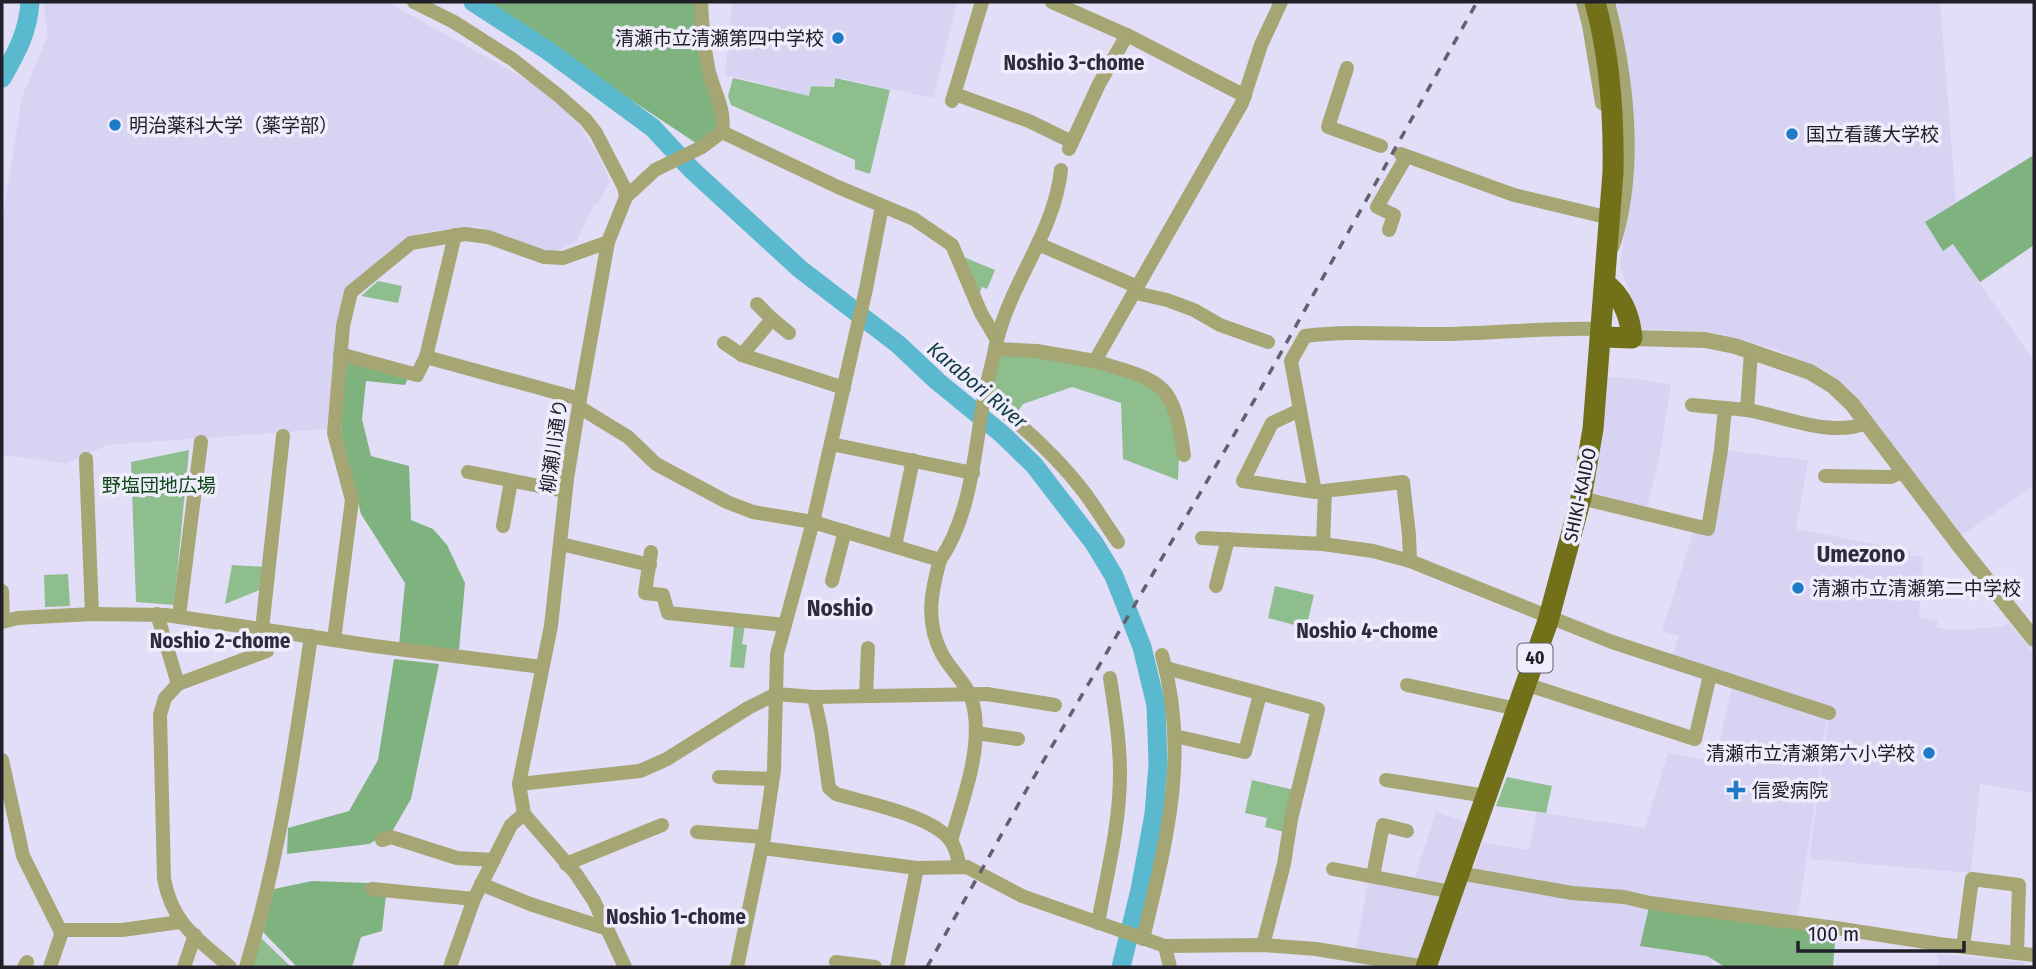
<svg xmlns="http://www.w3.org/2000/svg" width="2036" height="969" viewBox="0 0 2036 969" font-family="'Fira Sans Condensed','Noto Sans JP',sans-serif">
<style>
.built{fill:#d8d3f3}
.green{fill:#8ebe8e}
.forest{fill:#7eb37f}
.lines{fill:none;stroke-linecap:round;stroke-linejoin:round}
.river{stroke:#5ab9ce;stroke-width:19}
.minor{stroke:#a5a673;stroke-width:14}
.tertiary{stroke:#a5a673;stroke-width:16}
.primary{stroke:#72711a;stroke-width:21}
.rail{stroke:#62606f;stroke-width:3.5;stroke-dasharray:9 9;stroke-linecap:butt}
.poi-dot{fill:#1e7bc7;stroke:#efedfc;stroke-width:2.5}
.labels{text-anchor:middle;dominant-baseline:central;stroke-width:7;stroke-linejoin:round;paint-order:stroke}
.shield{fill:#efedfc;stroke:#5f5e68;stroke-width:2}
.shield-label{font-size:18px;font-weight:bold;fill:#212029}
.poi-label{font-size:19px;fill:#212029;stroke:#efedfc;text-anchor:start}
.street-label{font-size:19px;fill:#212029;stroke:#efedfc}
.park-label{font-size:19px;fill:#0a4512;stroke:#efedfc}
.neighbourhood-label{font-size:21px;font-weight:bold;fill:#2e2b3e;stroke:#efedfc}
.water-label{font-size:21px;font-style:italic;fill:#0e3b44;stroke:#efedfc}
.quarter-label{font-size:23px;font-weight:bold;fill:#2e2b3e;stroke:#efedfc}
</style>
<rect width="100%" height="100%" fill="#e2def7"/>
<!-- built -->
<g class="built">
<polygon points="43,2 387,2 531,82 577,121 599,157 610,181 597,205 594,205 577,241 557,251 543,251 477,226 426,232 406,238 360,275 348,287 330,429 107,445 66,464 14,456 2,457 2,223 22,97 48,35"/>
<polygon points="732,2 957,2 933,98 834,77 833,86 810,85 810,96 787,91 786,89 725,75"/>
<polygon points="1617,2 1940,2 1956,202 2034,155 2034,245 1980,283 2034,361 2034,486 1962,535 1853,392 1827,371 1774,349 1732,337 1710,332 1643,329 1620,266 1632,175 1627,64"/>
<polygon points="1606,377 1619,377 1671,384 1659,459 1647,507 1587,500"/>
<polygon points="1725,450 1808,460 1796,529 1911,551 1911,556 1923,557 1919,618 1938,620 1936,628 1951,630 1998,627 2009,623 2034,654 2034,793 1980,784 1971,873 1809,859 1830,709 1827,716 1798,917 1548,885 1473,870 1483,842 1529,850 1537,812 1645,828 1668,753 1715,761 1734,678 1672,658 1679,636 1662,631 1695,527 1710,531"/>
<polygon points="1436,812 1467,823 1445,883 1415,877"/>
<polygon points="1465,874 1718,913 1711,963 1715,967 1437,967"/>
<polygon points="1369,876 1443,890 1418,961 1356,950"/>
<polygon points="1938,954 2025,962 2025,967 1938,967"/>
</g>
<!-- green -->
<g class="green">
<polygon points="733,78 809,96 811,86 834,87 835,78 890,90 870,174 855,169 855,160 731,105 728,96"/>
<polygon points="961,256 995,270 987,289 982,287 978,297"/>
<polygon points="378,281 402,286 398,303 361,296"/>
<polygon points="995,349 1084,358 1166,391 1179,455 1178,480 1123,459 1121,403 1072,387 1023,404 1013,419 985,396"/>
<polygon points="189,450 174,605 136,602 131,462"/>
<polygon points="232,565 265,567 262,589 225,604"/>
<polygon points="68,574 70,606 45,607 44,575"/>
<polygon points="1275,586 1314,595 1306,628 1268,618"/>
<polygon points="734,625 745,625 742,644 747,645 744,668 730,667"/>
<polygon points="1507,777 1552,786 1546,813 1496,806"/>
<polygon points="1252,780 1298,791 1288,833 1265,827 1267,818 1245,813"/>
<polygon points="258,935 291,967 254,967 251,962"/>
</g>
<!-- forest -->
<g class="forest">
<polygon points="483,2 701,2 724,120 702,147"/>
<polygon points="2034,155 2034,245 1980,282 1953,244 1943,251 1925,222"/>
<polygon points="344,362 408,378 405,385 366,381 362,419 371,456 409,466 411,520 433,529 447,545 465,583 459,650 399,645 405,583 361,514 341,433"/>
<polygon points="394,659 439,664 411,799 393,830 369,844 287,854 288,828 349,811 378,760"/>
<polygon points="312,881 369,883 386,895 382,931 361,937 353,964 349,967 297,967 263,932 274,889"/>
<polygon points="1650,903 1836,928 1833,967 1725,967 1707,956 1640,946"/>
</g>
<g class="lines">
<!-- river -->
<g class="river">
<polyline points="473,2 547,50 653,128 692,170 800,269 899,345 937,381 1002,434 1034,465 1094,543 1114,576 1142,647 1156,705 1158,764 1154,814 1140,890 1121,967"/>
<path d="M2,78c15,-26 26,-46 28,-76"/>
</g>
<!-- minor -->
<g class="minor">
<polyline points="414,2 454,22 512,59 559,96 586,120 596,133 624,187 626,197 608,242 580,399 567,479 551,626 519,784 524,814 576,874 594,901 625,967"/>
<polyline points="1052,2 1131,37 1245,96"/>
<polyline points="1583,2 1589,25 1602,103"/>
<path d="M1608,2c19,76 30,168 5,244"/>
<polyline points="1347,68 1328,127 1381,146"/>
<polyline points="955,94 1029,121 1072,142"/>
<polyline points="952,101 982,2"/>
<polyline points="722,132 838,187 914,219 952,245 981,313 997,340 995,349"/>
<polyline points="1069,149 1099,84 1127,35"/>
<polyline points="1401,154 1514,195 1610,218"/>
<path d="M626,197l29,-27 47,-23 20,-15c4,-24 -9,-41 -14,-64 -4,-22 -6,-44 -7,-66"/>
<polyline points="1389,230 1394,215 1377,207 1406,157"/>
<polyline points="1038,244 1138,287"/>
<polyline points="1136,293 1167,300 1194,310 1220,325 1268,342"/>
<polyline points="772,319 789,333"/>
<path d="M997,340c15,-60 57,-107 64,-170"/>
<polyline points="724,343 742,355 844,388"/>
<polyline points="340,354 417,375 426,357 580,399"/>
<polyline points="742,355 772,319 757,304"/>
<polyline points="426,357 455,235"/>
<path d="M1095,361c68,21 78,19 89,94"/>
<path d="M985,396c36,28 71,59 99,96 12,16 22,33 34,50"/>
<path d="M1692,405c18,2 37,3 55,5 37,6 83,28 119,13"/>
<polyline points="579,407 628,437 656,464 727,502 753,512 813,522 866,289 882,206"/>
<polyline points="1300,410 1272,423 1243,481 1315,492"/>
<polyline points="1747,410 1751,352"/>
<polyline points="831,444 973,473"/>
<polyline points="86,459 92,614"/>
<polyline points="468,472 565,491"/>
<polyline points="1825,476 1891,477 1904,471"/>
<polyline points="1581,498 1708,529 1721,450 1725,408"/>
<polyline points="503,526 511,481"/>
<polyline points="1202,538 1323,544 1373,551 1410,561 1612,642 1829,713"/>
<polyline points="561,544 650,565"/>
<polyline points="1323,544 1325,491"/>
<polyline points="895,546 913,460"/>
<polyline points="651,552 645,593 663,595 668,613 785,625"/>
<path d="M940,560c-9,32 -15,62 2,94 12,22 30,31 33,61 5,42 -13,86 -24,126"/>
<path d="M1410,561l-1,-26 -6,-53 -88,10 -24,-131 14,-25c48,-6 97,-1 146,-2 51,-1 100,-7 151,-5"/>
<polyline points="832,581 845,531"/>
<polyline points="1216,586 1228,539"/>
<polyline points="2,591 3,621"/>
<polyline points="157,614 178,684"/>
<polyline points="179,616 201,442"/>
<polyline points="2,622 18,618 92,614 166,615 374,646 542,667"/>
<polyline points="262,629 283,436"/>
<polyline points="334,640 352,500 334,433 343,326 351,292 411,243 465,234 488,237 544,257 563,258 608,242"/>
<polyline points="1166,668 1318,709 1291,819 1284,864 1263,945"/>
<polyline points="1525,684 1695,739 1710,675"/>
<polyline points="1407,685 1517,709"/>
<polyline points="866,695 868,648"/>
<path d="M814,697l7,33 8,58 7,6c30,9 96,21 115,47 5,7 7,18 9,26"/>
<polyline points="976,733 1018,739"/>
<polyline points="1175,736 1245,752 1260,694"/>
<polyline points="2,760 23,856 60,930 61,935 50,967"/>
<polyline points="719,777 772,779"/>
<polyline points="1386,780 1486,796"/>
<polyline points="519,784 640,771 667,759 748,708 776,694 814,697 987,694 1055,705"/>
<polyline points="697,832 764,837"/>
<polyline points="382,840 391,837 457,858 494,860"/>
<polyline points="762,848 917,868 967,867 1022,896 1165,946 1263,945 1316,949 1425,967"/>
<polyline points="566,864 662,825"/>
<polyline points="1333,869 1452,892"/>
<polyline points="1459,873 1572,893 1624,897 1650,903 1836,928 1939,944 2034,955"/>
<polyline points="1373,876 1383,825 1407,831"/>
<polyline points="481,884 530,904 608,929"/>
<polyline points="372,889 474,899"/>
<path d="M1098,923c9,-49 22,-99 22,-149 0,-32 -5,-64 -10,-96"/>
<polyline points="60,930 122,930 180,922"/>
<path d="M1143,939c23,-97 47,-184 19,-284"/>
<polyline points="1165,946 1170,967"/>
<polyline points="1963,947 1972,879 2019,885 2017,953"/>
<polyline points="836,962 875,967"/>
<polyline points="24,967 27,962"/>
<polyline points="184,967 195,935"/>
<path d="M230,967c-33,-29 -57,-42 -66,-88l-4,-164 5,-17 13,-14 89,-33 4,-20"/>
<path d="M246,967c33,-108 49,-220 65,-331"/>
<polyline points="450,967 474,899 511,825 524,814"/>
<path d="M737,967l27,-130 10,-67 3,-116 36,-132 127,38c31,-44 35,-111 44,-163 3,-16 8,-32 11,-48l42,2 58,10 147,-258 19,-58 20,-43"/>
<polyline points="897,967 917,868"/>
</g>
<!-- tertiary -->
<polyline class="tertiary" points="1632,338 1705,340 1735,346 1810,372 1833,386 1852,404 1959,545 2034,639"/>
<!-- primary -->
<g class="primary">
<path d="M1602,337l30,1c-2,-22 -9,-41 -26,-54"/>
<path d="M1426,967l122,-346 33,-123 12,-69 20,-257c1,-57 -3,-115 -18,-170"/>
</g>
<!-- rail -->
<polyline class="rail" points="927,967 1027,789 1255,399 1477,2"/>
</g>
<!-- markers -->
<g class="poi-dot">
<circle cx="838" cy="38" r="7"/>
<circle cx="115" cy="125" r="7"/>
<circle cx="1792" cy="134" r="7"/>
<circle cx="1798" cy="588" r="7"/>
<circle cx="1929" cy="753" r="7"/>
<path d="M1732.5 779.5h7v7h7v7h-7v7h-7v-7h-7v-7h7z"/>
</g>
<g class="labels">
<!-- shield labels -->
<rect class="shield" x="1517.5" y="643.5" width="35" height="29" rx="5"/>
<g class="shield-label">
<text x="1535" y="658">40</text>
</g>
<!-- poi labels -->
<g class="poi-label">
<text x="824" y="38" text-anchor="end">清瀬市立清瀬第四中学校</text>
<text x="129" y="125">明治薬科大学（薬学部）</text>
<text x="1806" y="134">国立看護大学校</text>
<text x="1812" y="588">清瀬市立清瀬第二中学校</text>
<text x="1915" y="753" text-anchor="end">清瀬市立清瀬第六小学校</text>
<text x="1752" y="790">信愛病院</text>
</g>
<!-- street labels -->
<g class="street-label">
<text transform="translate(554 446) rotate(-82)">柳瀬川通り</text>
<text transform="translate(1580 495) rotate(-78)">SHIKI-KAIDO</text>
</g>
<!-- park labels -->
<g class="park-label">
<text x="159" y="485">野塩団地広場</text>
</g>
<!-- neighbourhood labels -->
<g class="neighbourhood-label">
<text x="1074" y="63">Noshio 3-chome</text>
<text x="1367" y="631">Noshio 4-chome</text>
<text x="220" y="641">Noshio 2-chome</text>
<text x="676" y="917">Noshio 1-chome</text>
</g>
<!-- water labels -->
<g class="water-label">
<text transform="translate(977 385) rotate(40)">Karabori River</text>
</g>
<!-- quarter labels -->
<g class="quarter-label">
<text x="1861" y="554">Umezono</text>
<text x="840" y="608">Noshio</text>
</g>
</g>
<!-- border -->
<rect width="2036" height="969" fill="none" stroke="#212029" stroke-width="7"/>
<!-- scale -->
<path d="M1798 941v10h166v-10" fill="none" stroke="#212029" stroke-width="3.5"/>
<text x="1808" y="941" font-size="21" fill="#212029" stroke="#efedfc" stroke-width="5" paint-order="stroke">100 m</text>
</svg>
